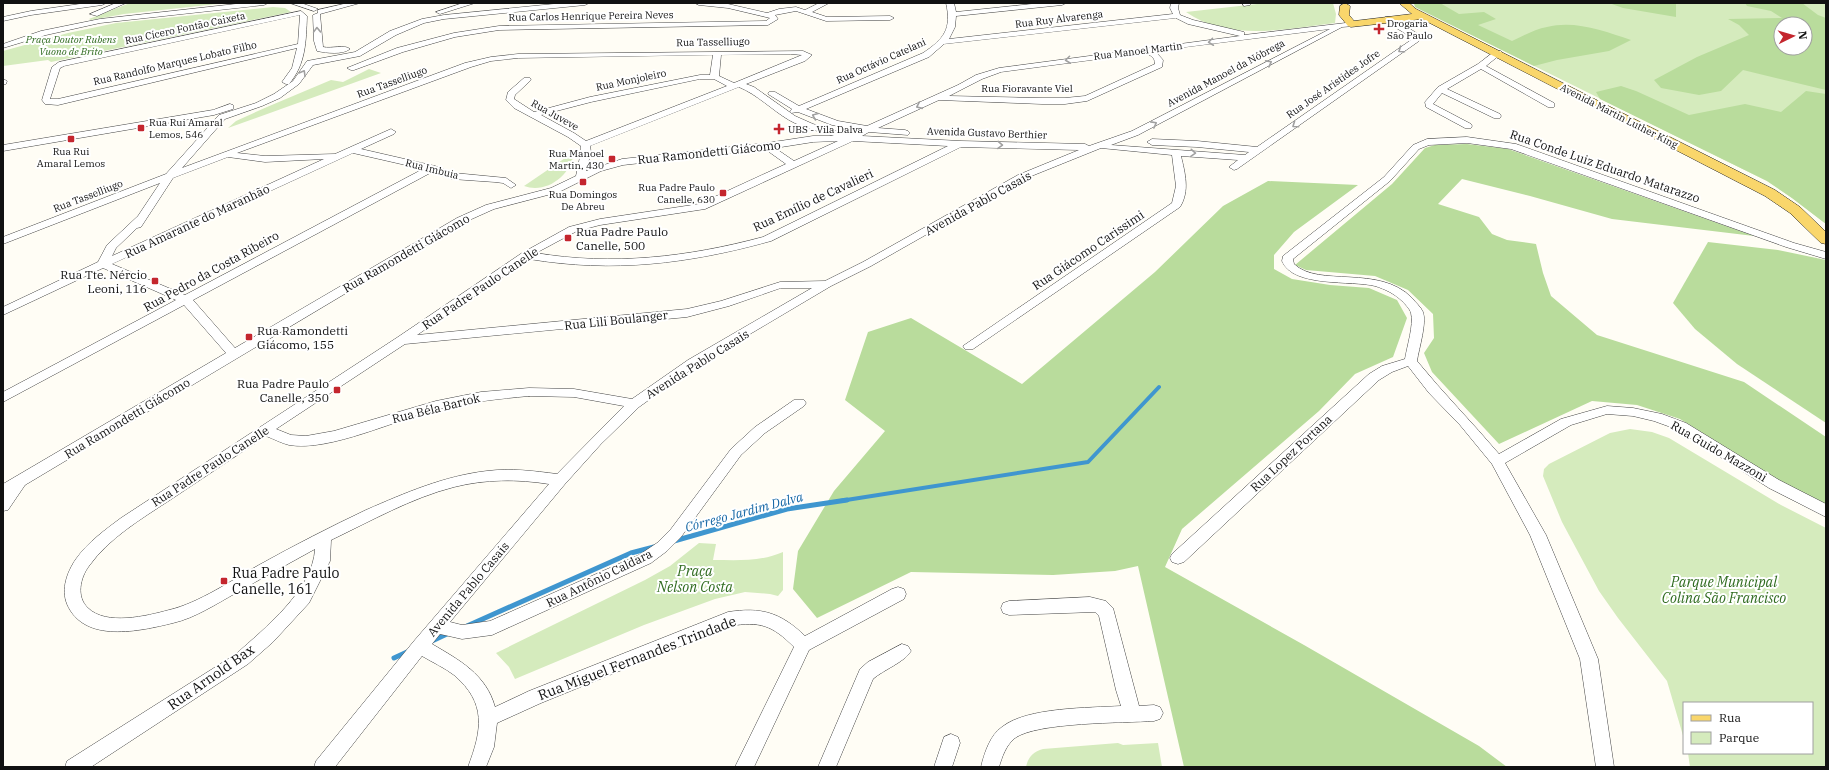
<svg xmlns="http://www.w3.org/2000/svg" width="1829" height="770" viewBox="0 0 1829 770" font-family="'IBM Plex Serif',serif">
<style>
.green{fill:#d5ebbd;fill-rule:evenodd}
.forest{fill:#b9dc9c;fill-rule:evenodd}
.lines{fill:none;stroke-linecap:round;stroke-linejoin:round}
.stream-far1{stroke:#3f96cf;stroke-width:4}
.stream{stroke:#3f96cf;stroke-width:5}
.minor-casing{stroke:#444;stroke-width:1}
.major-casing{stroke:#222;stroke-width:1}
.minor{fill:#fff;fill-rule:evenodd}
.major{fill:#f9d66b;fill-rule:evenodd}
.oneway{stroke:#a0a0a0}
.poi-dot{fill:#c4262e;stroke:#fff;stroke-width:1.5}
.labels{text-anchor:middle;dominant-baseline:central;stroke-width:4;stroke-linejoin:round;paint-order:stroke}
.far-street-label{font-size:10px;fill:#111;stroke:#fff}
.far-poi-label{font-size:10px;fill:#111;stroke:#fff;text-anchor:start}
.far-park-label{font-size:10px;font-style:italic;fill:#2f6b1f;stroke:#fff}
.street-label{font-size:12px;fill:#111;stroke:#fff}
.poi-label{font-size:12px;fill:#111;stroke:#fff;text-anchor:start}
.water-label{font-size:13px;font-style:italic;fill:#1768a6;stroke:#fff}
.near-park-label{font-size:14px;font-style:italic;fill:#2f6b1f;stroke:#fff}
.near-poi-label{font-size:14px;fill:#111;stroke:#fff;text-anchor:start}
.near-street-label{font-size:14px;fill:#111;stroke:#fff}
</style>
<rect width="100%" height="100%" fill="#fffdf5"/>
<!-- green -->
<g class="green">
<polygon points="130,3 227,3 124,14 91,20 89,19"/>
<path d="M1266,3h67l3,11 -1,9c-49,6 -106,19 -149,-11z"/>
<path d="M1414,3h412v221l-34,-26 -25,-17 -352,-174zM1781,24h24v24h-24z"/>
<polygon points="273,7 285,8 291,12 51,62 48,60 3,66 3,51 68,33 116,23"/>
<polygon points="369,69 381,73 228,128 236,121 267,107 331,80 343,82"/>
<path d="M574,152c-3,24 -28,42 -50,34z"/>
<polygon points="1630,429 1652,432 1669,438 1781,505 1826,528 1826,767 1690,767 1688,753 1812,753 1812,703 1684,703 1684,739 1667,681 1618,618 1599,591 1562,522 1543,476 1544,469 1549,464 1610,433"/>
<path d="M699,543l17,1 -3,16c24,0 47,2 70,-8v38l-5,6 -8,-2 -25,-2 -30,7 -71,26 -129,54 -6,-12 -13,-14 149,-73 25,-14z"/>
<path d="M1118,743l5,2 35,-2 4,24h-136c2,-10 7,-15 17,-18z"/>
</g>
<!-- forest -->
<g class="forest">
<path d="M1414,3h26l19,11 25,-2 12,7 -18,6 34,16c11,-5 23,-12 35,-14 28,-7 57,4 84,13l-22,11 -52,9 -23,6 -119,-59z"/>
<polygon points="1609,3 1676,3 1676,17 1623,8"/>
<path d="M1745,3h57l16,12 8,3v72l-83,-20 -22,21 -22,4 -38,-7 -7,-8 43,-23 52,-22 -10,-10 -11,-6 54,-1 -11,-7 -24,-5zM1781,24h24v24h-24z"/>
<polygon points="1621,86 1636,91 1689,115 1745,104 1781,112 1806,91 1826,94 1826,224 1792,198 1767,181 1600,99 1596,92"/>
<polygon points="1467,144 1508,149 1754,236 1612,219 1530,196 1462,179 1438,204 1479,217 1492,234 1507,240 1536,244 1543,273 1551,296 1597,335 1744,382 1826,437 1826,505 1793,489 1680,419 1637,405 1592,401 1499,444 1432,372 1424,353 1434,338 1433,314 1408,290 1375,276 1306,270 1295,265 1392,184 1425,148 1435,145"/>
<polygon points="1268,181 1358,185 1294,232 1274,255 1274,269 1292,279 1330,285 1369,288 1397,300 1407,318 1393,357 1355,374 1319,411 1182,529 1165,567 1304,645 1479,746 1507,767 1184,767 1138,566 1115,571 1053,575 911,572 817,618 793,589 798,551 834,491 885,431 845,400 868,332 911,318 1022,384 1155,272 1223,206"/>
<polygon points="1708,242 1778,250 1826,260 1826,423 1737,364 1695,329 1673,303"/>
</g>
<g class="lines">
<!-- stream-far1 -->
<polyline class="stream-far1" points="840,501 1088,462 1159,387"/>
<!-- stream -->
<g class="stream">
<polyline points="674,541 787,509 847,500"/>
<polyline points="467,626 631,553 654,547"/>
<polyline points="432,641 449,633"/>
<polyline points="394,658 407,652"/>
</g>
<defs>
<g id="minor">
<polygon points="87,3 106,3 102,5 31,15 3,21 3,17 31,11"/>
<polygon points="116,3 126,3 97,16 90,14"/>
<polygon points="245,3 268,3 264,5 100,23 46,35 3,48 3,44 41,31 100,19"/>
<polygon points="290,3 301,3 318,9 314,11"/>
<path d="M348,3h12l-40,11 3,33c9,2 21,-3 27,2 -8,6 -23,4 -33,2l-3,-10 -1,-26 5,-2v-3z"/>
<polygon points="463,3 475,3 440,14 436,12"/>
<path d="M564,3h25l-4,2 -141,14 -20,4 -28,12 -36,21 -47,9 -14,19 -19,14 -18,8 -37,13 -43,49 283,-105 26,-6 27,-3 285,-3 9,4 -7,6 -59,23 8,3 41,29 18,8 38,11 8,-5 -27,-5 -34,-13 -7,1 -1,-2 2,-2 -24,-15 1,-2h6l24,14 124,-53c21,-14 29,-24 23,-50h8l2,9 85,-9h25l-4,2 -106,11 -1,11 -6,12 224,-25 -3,-6 1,-5h8l-1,5 2,7 13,5 51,12v3l110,-13v4l-12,1 -204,108 -27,10 134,10 4,-3 -52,-5 -45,-2 -5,-3 5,-3 45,2 60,6 154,-107v-3l-26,-16v-4h6l27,17 1,7 -182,128 -3,1 -5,-3 9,-7 -57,-4c4,17 9,35 -1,51l-207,142h-8l-2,-3 209,-143 4,-17 -4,-31 -71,-7 -77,31 -153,87 -40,20 -135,80 -57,41 -38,37 -36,40 -115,138 12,3 28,-4 149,-66 18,-12 14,-14 60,-80 24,-22 39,-27h10l2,3 -2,3 -39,27 -24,22 -60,82 -14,14 -16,12 -159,72 -30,4 -22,-5 -8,10c27,16 54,30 63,63l34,-16 199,-79c33,-5 52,0 77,24l87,-47 6,-2 6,2 2,5 -2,5 -95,51 -55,117h-19l59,-120c-22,-22 -34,-26 -64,-21l-189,77 -44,20 -3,24 -8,20h-18c14,-37 19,-64 -14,-92 -9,-7 -22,-13 -32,-19l-87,111h-21l2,-6 98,-120 135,-157c-32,-5 -63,-5 -95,3 -43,11 -83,34 -123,53l-1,21 -21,42 -36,39 -25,22 -157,103h-26l2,-6 169,-107c29,-26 77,-64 79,-105 -27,15 -53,29 -79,44 -20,11 -41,25 -63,30 -33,8 -89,21 -106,-19 -6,-15 0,-32 9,-45 12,-17 29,-29 45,-41l277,-181 124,-84 47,-26 31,-8 99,-15 87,-40 -21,-15 -142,16 -22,6 -42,21 -65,17 -29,13 -440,263 -17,25 -5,1v-27l223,-131 -42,-48 -181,97v-10l173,-92 -73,-32 -100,47v-8l95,-45 9,-17 31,-29 22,-33 -157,61v-7l163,-63 53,-59 37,-12 18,-9 19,-13 14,-20 48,-9 35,-21 32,-12 22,-4zM1176,18l12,6 52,12 -241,32 -23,7 -18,10 -91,41 -29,-5 -32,-12 123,-52 15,-13zM1330,29l-198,102 -43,15 -4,-2 -124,-3 -99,-5 7,-4 39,3 2,-2 -2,-2 -3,-1 -27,-2 61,-28 103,4h23l22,-3 75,-34 1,-7 -8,-9zM1145,53c5,2 10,4 10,11l-70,32 -20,2h-23l-93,-2 33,-17 19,-7zM791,54l11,1 -68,28 -15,-7 2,-21zM713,55l-3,20h-10l-110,22 -56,15 -20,-13 1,-4 16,-15 -1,-2h-6l-16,14 -2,8 8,8 54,29 13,9v6l-5,24 -25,12 -65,17 -29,13 -222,130 -42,-48 239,-128 20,7 43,3 8,1 8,5 5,-3 -10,-7 -52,-5 -19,-7 -74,-17 33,-15 2,-2 -5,-3 -56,25 -70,2 -28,-3 234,-86 20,-6 27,-3zM700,79h14l13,7 -141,55 -12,-8 -33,-18 50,-13zM739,87c19,8 33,23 50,33 14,8 30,11 45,16h-21l-46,7 -145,16 -36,12 5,-19 -1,-6zM838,141l-44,20 -19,-13 38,-6zM853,141l95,5 -185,91c-75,20 -150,29 -227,16l41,-22 23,-6 105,-16zM961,147l118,3 -61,25 -155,87 -38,19 -45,1 -59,19 -34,8 -270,26 112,-76c84,14 159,5 242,-18zM353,153l70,16 -238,126 -73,-31zM228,157l37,5 59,-3 -212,97 4,-8 21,-20 4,-1 32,-49zM781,288h31l-124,72 -56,39 -58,-10 -45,-1 -48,4 -45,9 -102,30 -28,5 -15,-1 -15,-6 129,-85 282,-27 42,-11zM529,396l45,1 50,9 -67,68c-23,-3 -46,-6 -70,-3 -43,5 -82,22 -121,39 -36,17 -71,35 -107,55 -27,15 -60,38 -90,45 -22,6 -63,16 -81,-2 -12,-11 -8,-30 1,-42 20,-28 52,-47 81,-66 32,-21 64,-43 96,-64 8,3 15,7 23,9 41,7 108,-26 150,-36 30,-7 59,-10 90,-13z"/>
<polygon points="695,3 728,4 767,13 779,9 796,7 805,10 819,3 829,3 812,12 827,17 890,16 894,18 890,20 826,21 796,11 775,15 778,19 768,25 499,30 455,37 403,52 354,70 351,70 347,68 397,48 454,33 499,26 766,21 770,18 728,8 699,5"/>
<polygon points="1242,3 1250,3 1250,5 1244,6"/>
<path d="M301,11l6,5c-1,25 -1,48 -18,68h-3l-4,-2 10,-14 5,-20 -239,57 -13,-1 -3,-4 10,-33 7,-5zM300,15l-2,29 -240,55h-8l10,-31 4,-2z"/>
<polygon points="1495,51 1501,51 1502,53 1486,66 1554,103 1554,107 1548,107 1481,69 1447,89 1500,114 1501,116 1500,118 1494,118 1442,93 1433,104 1471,124 1472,126 1471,128 1465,128 1426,107 1425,102 1438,87 1478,64"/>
<polygon points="3,79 7,81 6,84 3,84"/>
<polygon points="230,104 233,105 233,109 214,115 3,151 3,145 213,110"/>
<path d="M1467,137l49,7 278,99 32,9v7l-40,-12 -275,-98 -44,-6 -38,2 -10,4 -29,32 -97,78 1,5c25,24 85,0 118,34 3,4 9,9 11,14 4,11 -4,36 -6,49 26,32 55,61 82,93l62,-35 46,-13 26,2 29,6 24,9 93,57 47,24v13l-57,-29 -93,-59 -22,-8 -21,-5 -26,-2 -36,11 -66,38 41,72 52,124 16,108h-18l-16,-108 -50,-124 -38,-71 -32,-39 -31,-32 -21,-27 -16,6 -13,8 -195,182 -6,2 -6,-2 -2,-4 2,-4 197,-180 13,-8 23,-7c2,-13 9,-34 6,-46 -1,-4 -6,-9 -9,-12 -7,-7 -17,-12 -27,-15 -23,-6 -82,2 -93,-25l1,-5 101,-79 29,-32 14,-6z"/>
<path d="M1090,597l16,4 7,7 26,98 15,-1 6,2 3,6 -3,6 -6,2c-30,2 -117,1 -139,17 -9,7 -13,19 -16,29h-18c3,-13 9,-32 21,-40 25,-20 88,-19 119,-21l-5,-16 -17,-74 -4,-4 -86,3 -6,-2 -2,-5 2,-5 6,-2z"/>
<path d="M902,644l6,2 3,5c-6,11 -28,19 -38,28l-37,88h-18l42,-98 8,-7z"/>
<polygon points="951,734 958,737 960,743 952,767 934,767 944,737"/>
</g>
<polygon id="major" points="1345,3 1350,6 1349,15 1354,21 1412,14 1399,3 1409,3 1416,9 1775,190 1800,207 1826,232 1826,244 1821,243 1790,213 1765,196 1422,19 1351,27 1348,26 1339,15 1340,6"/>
</defs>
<!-- minor casing -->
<use href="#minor" class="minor-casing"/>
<!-- major casing -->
<use href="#major" class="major-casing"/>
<!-- minor -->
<use href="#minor" class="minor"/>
<!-- major -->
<use href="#major" class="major"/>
</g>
<!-- one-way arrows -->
<defs><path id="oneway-chevron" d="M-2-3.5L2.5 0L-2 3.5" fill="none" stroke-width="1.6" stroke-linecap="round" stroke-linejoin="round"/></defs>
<g class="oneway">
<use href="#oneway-chevron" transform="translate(317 30) rotate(-92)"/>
<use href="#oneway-chevron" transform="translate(1211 42) rotate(173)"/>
<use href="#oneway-chevron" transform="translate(1401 50) rotate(145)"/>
<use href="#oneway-chevron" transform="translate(1068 60) rotate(173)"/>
<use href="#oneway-chevron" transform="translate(1269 63) rotate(-28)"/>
<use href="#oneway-chevron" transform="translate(303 73) rotate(-60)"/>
<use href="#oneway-chevron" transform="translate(919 106) rotate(156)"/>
<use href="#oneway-chevron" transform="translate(815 116) rotate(-158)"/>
<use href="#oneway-chevron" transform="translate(1154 124) rotate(-28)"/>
<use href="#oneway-chevron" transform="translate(1295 125) rotate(145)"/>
<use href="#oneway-chevron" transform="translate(1000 145) rotate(2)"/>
<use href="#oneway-chevron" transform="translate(1193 153) rotate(4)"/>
</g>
<!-- markers -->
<g class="poi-dot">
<path d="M1377 23h4v4h4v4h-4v4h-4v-4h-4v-4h4z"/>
<rect x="137" y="124" width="8" height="8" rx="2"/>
<path d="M777 123h4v4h4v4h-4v4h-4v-4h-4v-4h4z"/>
<rect x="67" y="135" width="8" height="8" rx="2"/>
<rect x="608" y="155" width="8" height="8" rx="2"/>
<rect x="579" y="178" width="8" height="8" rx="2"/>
<rect x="719" y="189" width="8" height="8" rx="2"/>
<rect x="564" y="234" width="8" height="8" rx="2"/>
<rect x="151" y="277" width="8" height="8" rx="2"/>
<rect x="245" y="333" width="8" height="8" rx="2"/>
<rect x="333" y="386" width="8" height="8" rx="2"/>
<rect x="220" y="577" width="8" height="8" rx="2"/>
</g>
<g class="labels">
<!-- far-street labels -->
<g class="far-street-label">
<text transform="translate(591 16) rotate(-1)">Rua Carlos Henrique Pereira Neves</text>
<text transform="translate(1059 19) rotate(-7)">Rua Ruy Alvarenga</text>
<text transform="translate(185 28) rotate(-12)">Rua Cícero Fontão Caixeta</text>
<text transform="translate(713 42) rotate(-1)">Rua Tasselliugo</text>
<text transform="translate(1138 51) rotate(-7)">Rua Manoel Martin</text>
<text transform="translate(881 61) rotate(-24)">Rua Octávio Catelani</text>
<text transform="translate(175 63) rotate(-13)">Rua Randolfo Marques Lobato Filho</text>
<text transform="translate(1226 73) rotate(-28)">Avenida Manoel da Nóbrega</text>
<text transform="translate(631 80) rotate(-12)">Rua Monjoleiro</text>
<text transform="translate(392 82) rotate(-20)">Rua Tasselliugo</text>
<text transform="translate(1333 84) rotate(-35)">Rua José Aristides Jofre</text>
<text x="1027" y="88">Rua Fioravante Viel</text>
<text transform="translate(555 115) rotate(29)">Rua Juveve</text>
<text transform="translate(1619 116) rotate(27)">Avenida Martin Luther King</text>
<text transform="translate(987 133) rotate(2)">Avenida Gustavo Berthier</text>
<text transform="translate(432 169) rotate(14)">Rua Imbuia</text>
<text transform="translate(88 196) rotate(-21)">Rua Tasselliugo</text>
</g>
<!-- far-poi labels -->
<g class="far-poi-label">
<text x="1387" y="23">Drogaria<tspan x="1387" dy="12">São Paulo</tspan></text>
<text x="149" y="122">Rua Rui Amaral<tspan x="149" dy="12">Lemos, 546</tspan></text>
<text x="788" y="129">UBS - Vila Dalva</text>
<text x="71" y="151" text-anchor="middle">Rua Rui<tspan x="71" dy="12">Amaral Lemos</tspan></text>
<text x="604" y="153" text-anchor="end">Rua Manoel<tspan x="604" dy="12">Martin, 430</tspan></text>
<text x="715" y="187" text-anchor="end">Rua Padre Paulo<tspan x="715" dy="12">Canelle, 630</tspan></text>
<text x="583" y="194" text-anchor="middle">Rua Domingos<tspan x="583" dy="12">De Abreu</tspan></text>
</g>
<!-- far-park labels -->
<g class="far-park-label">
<text x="71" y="39">Praça Doutor Rubens<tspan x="71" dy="12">Vuono de Brito</tspan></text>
</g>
<!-- street labels -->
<g class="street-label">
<text transform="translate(709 152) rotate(-6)">Rua Ramondetti Giácomo</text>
<text transform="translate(1605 166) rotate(19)">Rua Conde Luiz Eduardo Matarazzo</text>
<text transform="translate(813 200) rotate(-25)">Rua Emílio de Cavalieri</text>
<text transform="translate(978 203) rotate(-29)">Avenida Pablo Casais</text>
<text transform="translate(197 221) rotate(-25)">Rua Amarante do Maranhão</text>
<text transform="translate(1088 250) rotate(-34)">Rua Giácomo Carissimi</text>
<text transform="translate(406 253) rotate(-30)">Rua Ramondetti Giácomo</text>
<text transform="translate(211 271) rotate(-29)">Rua Pedro da Costa Ribeiro</text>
<text transform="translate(480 288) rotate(-34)">Rua Padre Paulo Canelle</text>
<text transform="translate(616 320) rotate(-6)">Rua Lili Boulanger</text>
<text transform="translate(697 364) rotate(-32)">Avenida Pablo Casais</text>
<text transform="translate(436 408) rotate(-14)">Rua Béla Bartok</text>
<text transform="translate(127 418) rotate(-31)">Rua Ramondetti Giácomo</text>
<text transform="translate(1719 451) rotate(30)">Rua Guido Mazzoni</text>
<text transform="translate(1291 453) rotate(-43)">Rua Lopez Portana</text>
<text transform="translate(210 466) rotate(-33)">Rua Padre Paulo Canelle</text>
<text transform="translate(599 578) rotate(-26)">Rua Antônio Caldara</text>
<text transform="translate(468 589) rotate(-50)">Avenida Pablo Casais</text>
</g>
<!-- poi labels -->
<g class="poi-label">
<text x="576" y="231">Rua Padre Paulo<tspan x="576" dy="14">Canelle, 500</tspan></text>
<text x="147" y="274" text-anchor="end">Rua Tte. Nércio<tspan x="147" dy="14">Leoni, 116</tspan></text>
<text x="257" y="330">Rua Ramondetti<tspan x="257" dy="14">Giácomo, 155</tspan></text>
<text x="329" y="383" text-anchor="end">Rua Padre Paulo<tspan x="329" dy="14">Canelle, 350</tspan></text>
</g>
<!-- water labels -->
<g class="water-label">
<text transform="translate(744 512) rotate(-15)">Córrego Jardim Dalva</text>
</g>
<!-- near-park labels -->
<g class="near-park-label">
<text x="695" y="571">Praça<tspan x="695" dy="16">Nelson Costa</tspan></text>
<text x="1724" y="582">Parque Municipal<tspan x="1724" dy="16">Colina São Francisco</tspan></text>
</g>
<!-- near-poi labels -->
<g class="near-poi-label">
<text x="232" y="573">Rua Padre Paulo<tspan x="232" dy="16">Canelle, 161</tspan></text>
</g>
<!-- near-street labels -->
<g class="near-street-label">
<text transform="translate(637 658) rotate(-21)">Rua Miguel Fernandes Trindade</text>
<text transform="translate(211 677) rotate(-35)">Rua Arnold Bax</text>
</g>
</g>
<!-- border -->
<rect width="1829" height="770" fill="none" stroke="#111111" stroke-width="8"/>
<!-- legend -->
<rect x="1683" y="702" width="130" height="52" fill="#ffffff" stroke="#a0a0a0"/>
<rect x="1691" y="715" width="20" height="6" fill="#f9d66b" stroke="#a0a0a0"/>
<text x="1719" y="722" font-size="12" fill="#111111">Rua</text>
<rect x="1691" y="732" width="20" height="12" fill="#d5ebbd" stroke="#a0a0a0"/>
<text x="1719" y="742" font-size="12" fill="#111111">Parque</text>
<!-- north arrow -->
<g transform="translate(1793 36) rotate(85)"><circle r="19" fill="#ffffff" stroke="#a0a0a0"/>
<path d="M0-3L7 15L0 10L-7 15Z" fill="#c4262e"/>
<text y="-6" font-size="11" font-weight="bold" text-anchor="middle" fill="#111111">N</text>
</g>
</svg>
